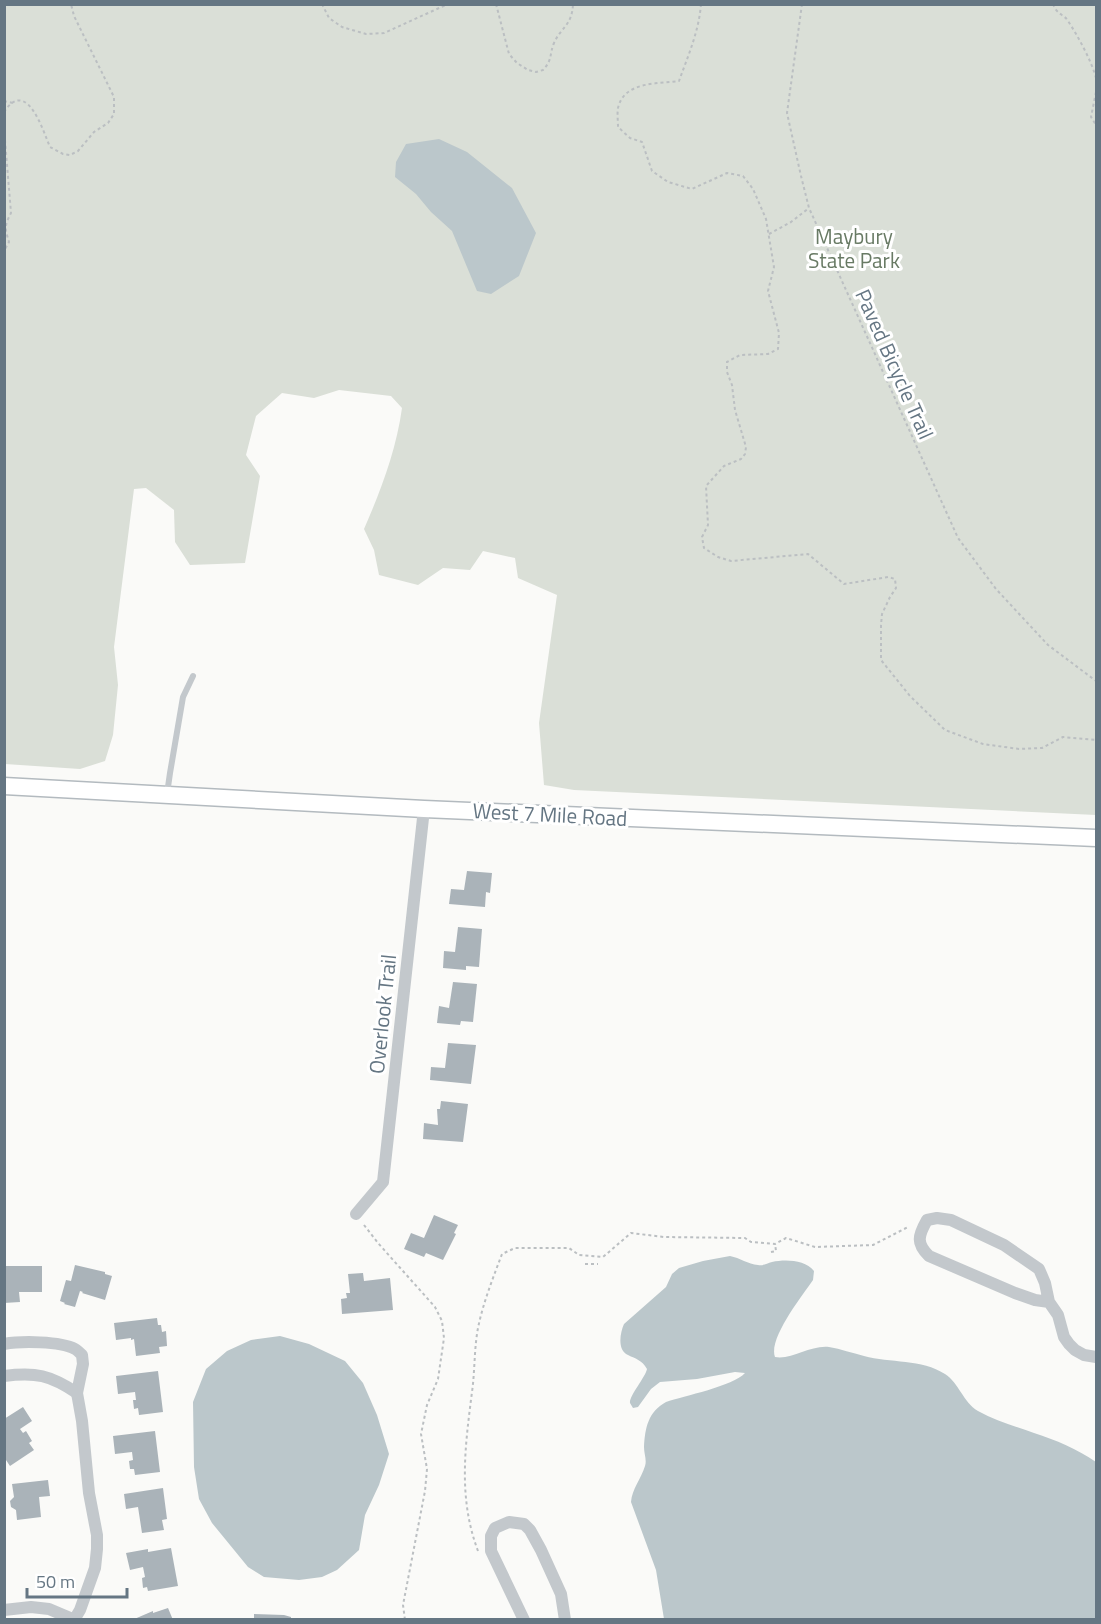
<svg xmlns="http://www.w3.org/2000/svg" width="1101" height="1624" viewBox="0 0 1101 1624" font-family="'Titillium Web',sans-serif">
<style>
.green{fill:#dadfd7}
.water{fill:#bbc7cb}
.building{fill:#aab3b9}
.lines{fill:none;stroke-linecap:round;stroke-linejoin:round}
.secondary-casing{stroke:#b3babf;stroke-width:19}
.path{stroke:#bbbfc2;stroke-width:2;stroke-dasharray:3 3;stroke-linecap:butt}
.lane{stroke:#c3c8cc;stroke-width:6}
.street{stroke:#c3c8cc;stroke-width:12}
.secondary{stroke:#fff;stroke-width:16}
.labels{text-anchor:middle;dominant-baseline:central;stroke-width:6;stroke-linejoin:round;paint-order:stroke}
.park-label{font-size:21px;fill:#687a64;stroke:#fff}
.street-label{font-size:21px;fill:#657683;stroke:#fff}
</style>
<rect width="100%" height="100%" fill="#fafaf8"/>
<!-- green -->
<path class="green" d="M4,5h1092v810l-522,-25 -30,-5 -5,-62 18,-128 -39,-17 -3,-20 -32,-7 -13,19 -27,-2 -25,17 -39,-10 -5,-25 -10,-21c17,-39 32,-78 38,-121l-11,-12 -52,-6 -25,8 -32,-5 -26,23 -10,39 14,21 -15,87 -55,2 -15,-23 -1,-32 -28,-22 -12,1 -20,158 4,38 -5,50 -8,26 -25,8 -75,-5z"/>
<!-- water -->
<g class="water">
<polygon points="439,139 467,152 512,188 536,233 519,276 491,294 477,291 452,231 431,212 416,194 395,177 396,162 406,144"/>
<path d="M730,1256c10,2 18,8 28,9 6,1 9,-2 14,-3 14,-3 33,-2 42,9l-1,9c-11,16 -45,59 -38,77 17,3 35,-12 54,-10 12,2 23,6 35,9 26,7 58,3 81,18 14,9 18,28 33,37 18,10 37,15 56,22 22,7 43,16 62,29v157h-432l-8,-49 -25,-68c1,-13 10,-23 14,-36 2,-6 -1,-12 -1,-19 1,-19 4,-35 22,-45 18,-6 67,-16 79,-29l-10,-1 -38,7 -37,3 -9,7 -13,18 -5,1c-1,-2 -2,-3 -3,-5 -1,-7 15,-25 17,-34 -5,-9 -11,-10 -19,-14 -11,-5 -8,-22 -4,-31l42,-37 6,-13 7,-6 24,-7z"/>
<polygon points="280,1336 309,1344 345,1361 363,1383 377,1415 389,1454 379,1485 365,1515 359,1550 337,1570 322,1577 299,1580 264,1577 248,1567 212,1523 199,1499 194,1467 193,1402 206,1369 227,1351 251,1340"/>
</g>
<!-- building -->
<g class="building">
<polygon points="467,871 492,873 490,893 486,892 485,907 449,904 451,889 464,890"/>
<polygon points="458,927 482,929 479,967 466,966 466,970 443,968 444,951 455,952"/>
<polygon points="453,982 477,984 473,1022 461,1021 460,1025 437,1023 439,1006 449,1008"/>
<polygon points="448,1043 476,1045 471,1084 430,1080 431,1067 445,1068"/>
<polygon points="441,1101 468,1104 463,1142 423,1139 424,1123 438,1125 437,1109 440,1109"/>
<polygon points="434,1215 458,1225 454,1233 456,1234 443,1260 426,1253 424,1257 404,1249 411,1233 424,1238"/>
<polygon points="75,1265 105,1272 105,1274 112,1276 105,1300 82,1293 83,1292 80,1291 75,1307 64,1304 65,1303 60,1301 66,1280 71,1281"/>
<polygon points="4,1266 42,1266 42,1292 19,1292 20,1302 4,1303"/>
<polygon points="363,1273 364,1281 390,1278 393,1310 342,1314 341,1299 347,1298 346,1293 350,1293 348,1274"/>
<polygon points="157,1318 158,1325 161,1325 162,1332 166,1331 167,1346 159,1347 160,1353 136,1356 134,1339 131,1340 131,1338 116,1340 114,1323"/>
<polygon points="158,1371 163,1412 139,1415 138,1408 134,1409 133,1400 136,1400 135,1392 118,1394 116,1376"/>
<polygon points="23,1407 32,1421 20,1429 23,1433 26,1431 32,1441 29,1443 34,1450 10,1466 6,1460 4,1461 4,1419"/>
<polygon points="155,1431 160,1472 135,1475 134,1469 130,1469 129,1461 133,1460 132,1452 115,1454 113,1436"/>
<polygon points="48,1480 50,1496 39,1497 41,1517 17,1520 16,1510 11,1507 10,1501 14,1497 12,1484"/>
<polygon points="163,1488 167,1519 162,1520 164,1530 142,1533 138,1507 126,1509 124,1494"/>
<polygon points="171,1548 178,1586 148,1591 147,1587 143,1588 142,1578 145,1577 143,1567 130,1570 126,1553 148,1549 148,1552"/>
<polygon points="168,1608 173,1620 132,1620 153,1611 153,1613"/>
<polygon points="254,1614 284,1615 291,1617 291,1620 254,1620"/>
</g>
<g class="lines">
<defs>
<polyline id="secondary" points="4,786 424,809 1096,838"/>
</defs>
<!-- secondary casing -->
<use href="#secondary" class="secondary-casing"/>
<!-- path -->
<g class="path">
<polyline points="322,4 329,18 342,27 366,34 384,33 448,4"/>
<path d="M496,4l13,50 8,9 11,7 8,2 7,-2c10,-11 6,-15 11,-27 7,-16 18,-17 19,-39"/>
<path d="M701,4c-2,27 -13,52 -22,77 -21,3 -55,0 -61,27 -1,6 0,13 0,19l12,11 12,4 10,29 16,11 24,7 35,-16 16,3 10,13 13,30 8,48 -6,24 11,42 -1,16 -10,5 -28,1 -13,7v10l5,13 3,25 11,37 -1,7 -4,5 -17,7 -18,20 2,39 -6,12 2,11 14,9 13,4 77,-7 36,30 44,-7 7,2 1,9 -6,9 -8,17 -1,11v35l29,36 35,34 38,14 36,5 23,-1 21,-11 33,3"/>
<polyline points="802,4 787,113 801,176 809,208 958,538 996,589 1048,645 1096,681"/>
<path d="M1053,4c4,11 11,10 15,17 10,15 24,41 28,57"/>
<polyline points="1096,92 1091,117 1096,125"/>
<polyline points="4,101 13,103"/>
<path d="M4,112c23,-35 39,19 46,35l13,7 7,1 8,-4 16,-19 14,-9 6,-9v-17l-40,-81 -3,-12"/>
<path d="M4,128l7,85c-7,13 -6,16 -2,29l-5,9"/>
<polyline points="769,234 791,222 809,208"/>
<polyline points="364,1225 378,1243 435,1307 442,1321 444,1338 438,1379 427,1405 421,1434 427,1469 425,1491 403,1605 405,1620"/>
<polyline points="771,1252 776,1251 775,1244"/>
<polyline points="585,1264 598,1264"/>
<path d="M478,1551c-20,-53 -13,-104 -6,-159 3,-21 2,-43 6,-64 5,-25 15,-50 24,-74l13,-6h54l10,7 24,2 28,-24 33,4 81,1 6,4 24,2 11,-6 29,9 58,-2 35,-18"/>
</g>
<!-- lane -->
<polyline class="lane" points="167,794 170,773 183,697 193,676"/>
<!-- street -->
<g class="street">
<polyline points="356,1214 383,1182 424,809"/>
<path d="M1049,1302l-14,-2 -20,-7 -86,-37c-13,-13 -11,-20 -2,-36l10,-2 14,2 53,25 35,24 6,14 4,19 9,13 6,22 5,7 6,6 9,5 12,2"/>
<path d="M4,1344c17,-3 56,-3 71,5 2,1 6,5 7,6l1,9 -6,29 5,28 7,72 8,42v14l-2,19 -15,42 -6,10"/>
<path d="M4,1376c32,-4 46,-1 73,17"/>
<polyline points="4,1610 31,1607 49,1609 75,1620"/>
<polyline points="524,1620 491,1551 491,1536 495,1528 509,1522 524,1524 530,1530 541,1550 561,1594 565,1620"/>
</g>
<!-- secondary -->
<use href="#secondary" class="secondary"/>
</g>
<g class="labels">
<!-- park labels -->
<g class="park-label">
<text x="854" y="236">Maybury<tspan x="854" dy="24">State Park</tspan></text>
</g>
<!-- street labels -->
<g class="street-label">
<text transform="translate(895 364) rotate(66)">Paved Bicycle Trail</text>
<text transform="translate(550 814) rotate(3)">West 7 Mile Road</text>
<text transform="translate(382 1014) rotate(-84)">Overlook Trail</text>
</g>
</g>
<!-- border -->
<rect width="1101" height="1624" fill="none" stroke="#657683" stroke-width="12"/>
<!-- scale -->
<path d="M27 1588v9h100v-9" fill="none" stroke="#657683" stroke-width="3"/>
<text x="36" y="1588" font-size="18" fill="#657683" stroke="#ffffff" stroke-width="4.5" paint-order="stroke">50 m</text>
</svg>
